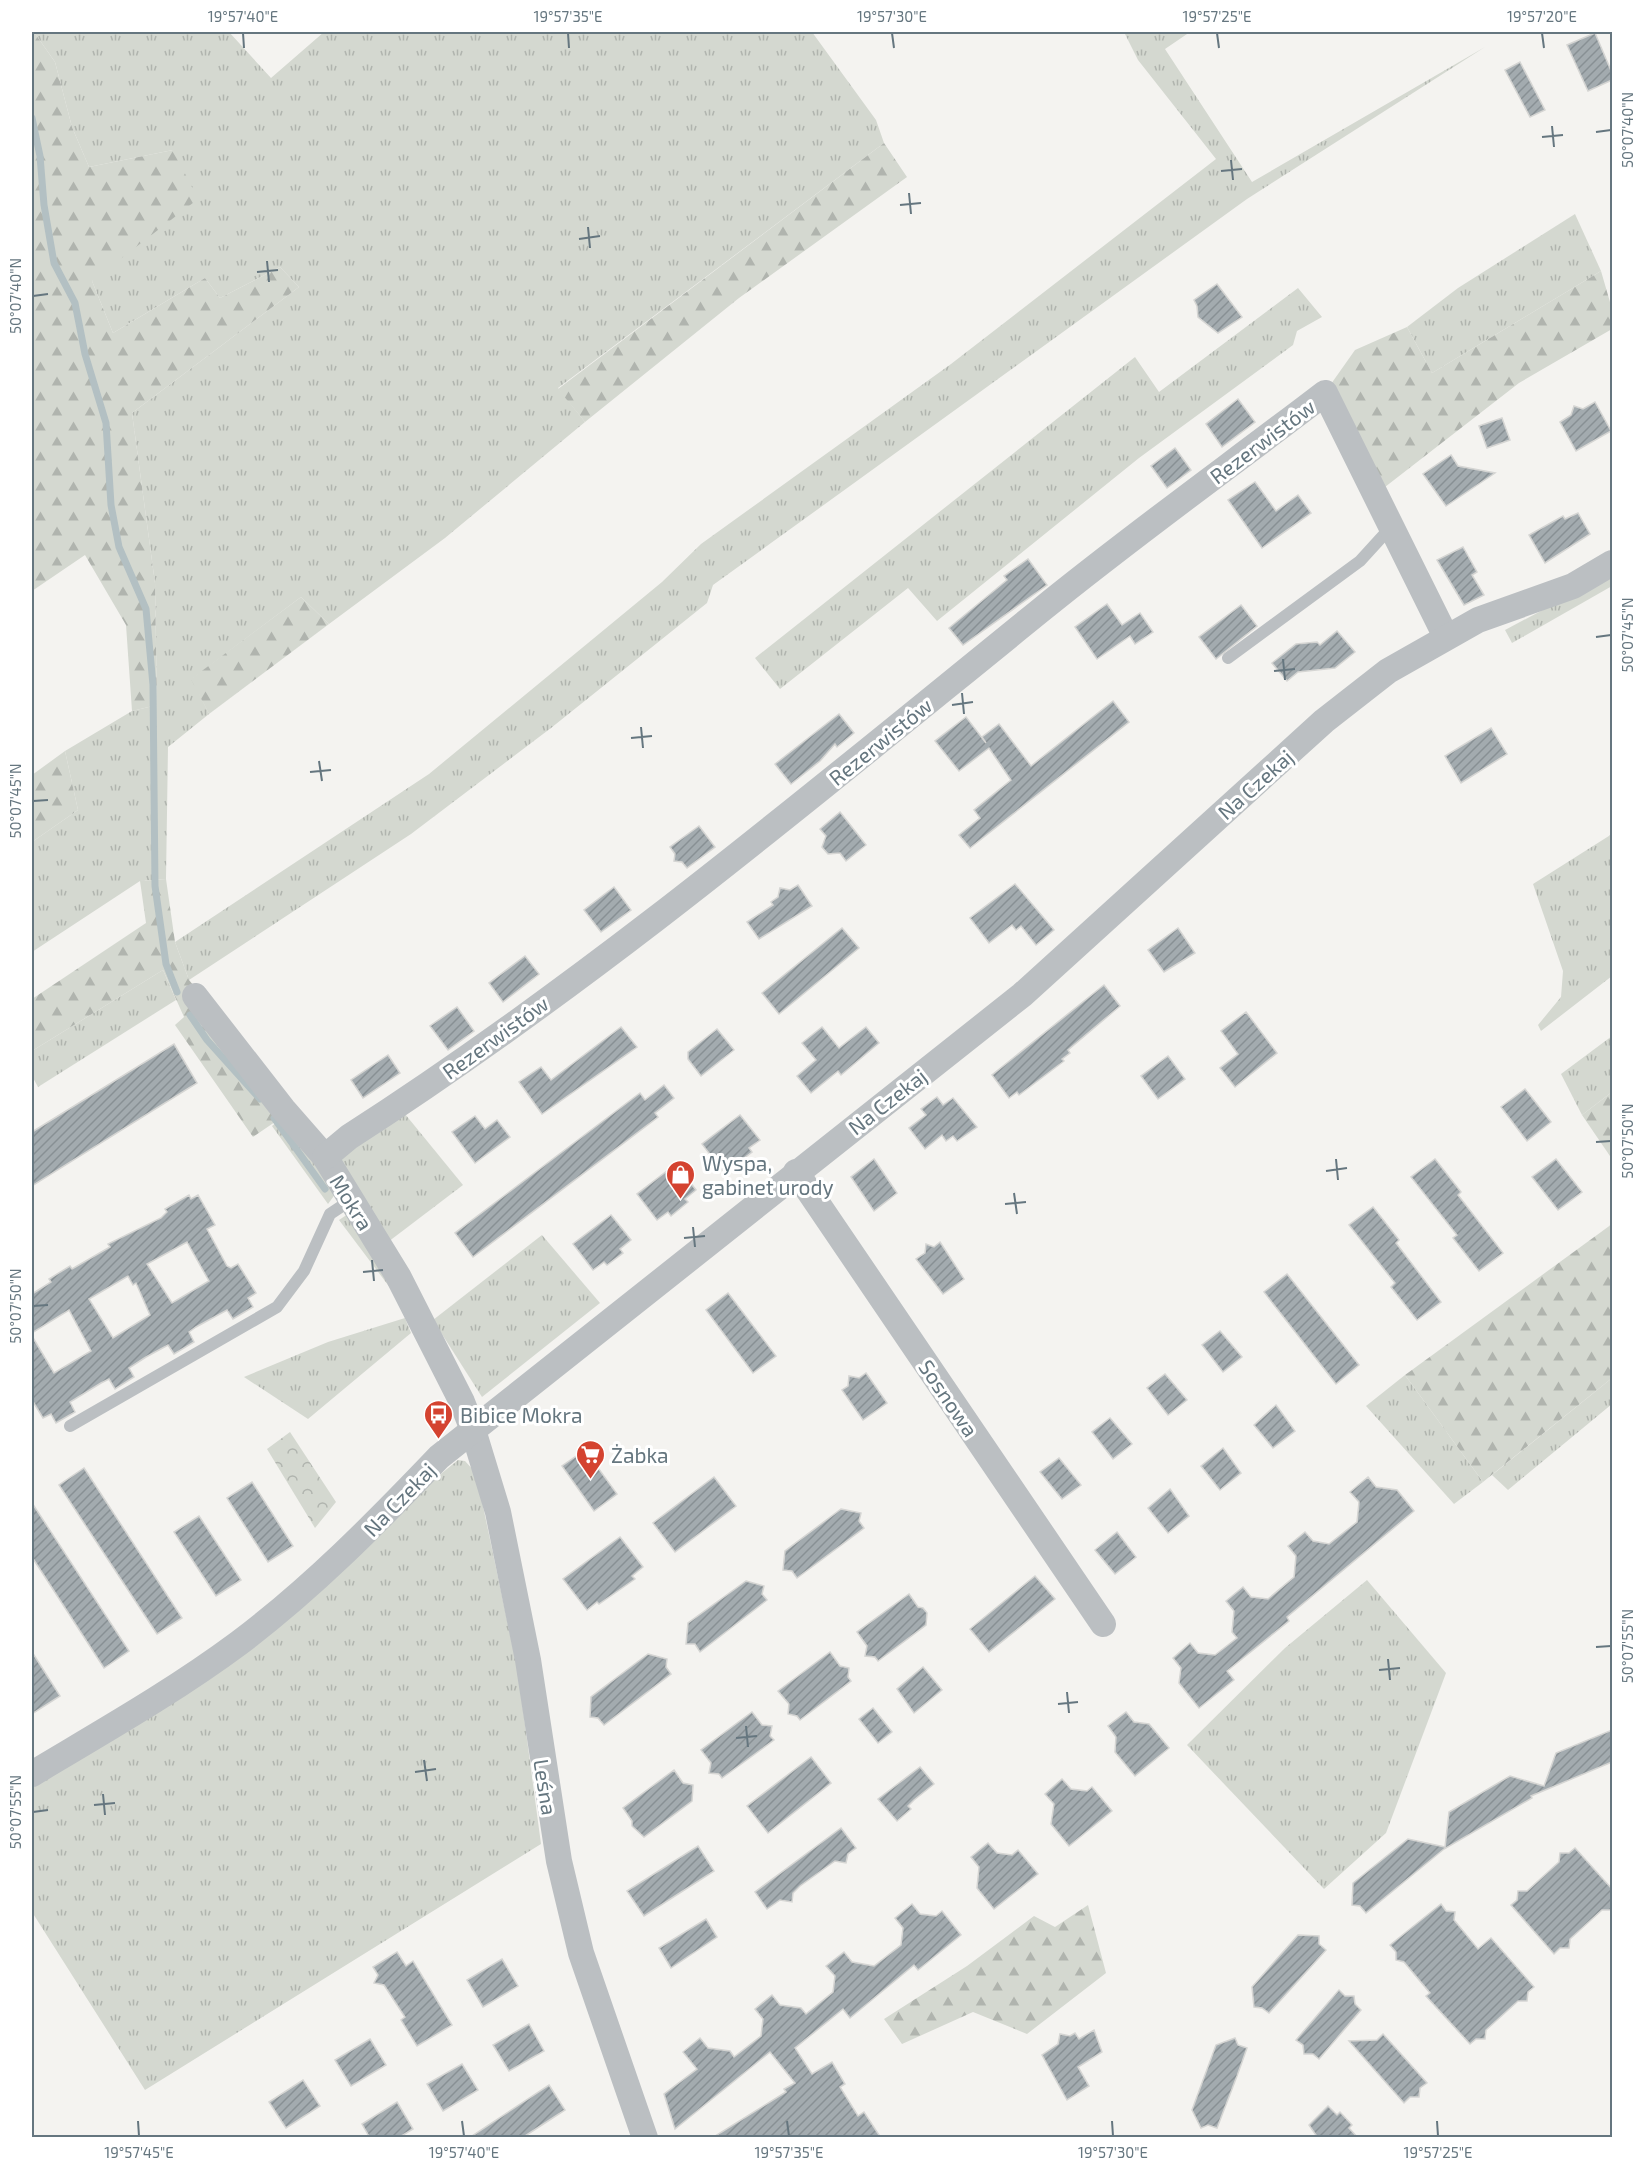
<svg xmlns="http://www.w3.org/2000/svg" width="1644" height="2169" viewBox="0 0 1644 2169" font-family="'Exo 2',sans-serif">
<style>
.grass{fill:url(#grass-tufts)}
.forest{fill:url(#forest-firs)}
.park{fill:url(#park-crowns)}
.lines{fill:none;stroke-linecap:round;stroke-linejoin:round}
.stream{stroke:#b3c0c3;stroke-width:7}
.building{fill:url(#building-hatch);stroke:#d5d5d3;stroke-width:1.5;fill-rule:evenodd}
.service{stroke:#bbbfc2;stroke-width:12}
.minor{stroke:#bbbfc2;stroke-width:26}
.ticks{fill:none;stroke:#65767f;stroke-width:2}
.labels{text-anchor:middle;dominant-baseline:central;stroke-width:6;stroke-linejoin:round;paint-order:stroke}
.street-label{font-size:21px;fill:#65767f;stroke:#fff}
.poi-label{font-size:21px;fill:#65767f;stroke:#fff;text-anchor:start}
.neatline{fill:none;stroke:#65767f;stroke-width:2}
.ticks-label{font-size:15px;text-anchor:middle;fill:#65767f}
</style>
<defs>
<pattern id="grass-tufts" width="24" height="20" patternUnits="userSpaceOnUse" patternTransform="scale(1.5)"><rect width="24" height="20" fill="#d4d8d0"/><path d="M3 7l-1-3M5 7V3M7 7l1-3M15 17l-1-3M17 17v-4M19 17l1-3" fill="none" stroke="#b0b4ae"/></pattern>
<pattern id="forest-firs" width="22" height="20" patternUnits="userSpaceOnUse" patternTransform="scale(1.5)"><rect width="22" height="20" fill="#d4d8d0"/><path d="M5 1l3.5 6h-7zM16 11l3.5 6h-7z" fill="#b0b4ae"/></pattern>
<pattern id="park-crowns" width="20" height="18" patternUnits="userSpaceOnUse" patternTransform="scale(1.5)"><rect width="20" height="18" fill="#d4d8d0"/><path d="M2 6a3 3 0 1 1 6 0M12 15a3 3 0 1 1 6 0" fill="none" stroke="#b0b4ae"/></pattern>
<pattern id="building-hatch" width="6" height="6" patternUnits="userSpaceOnUse" patternTransform="scale(1.5)"><rect width="6" height="6" fill="#a3abaf"/><path d="M-1 1l2-2M0 6l6-6M5 7l2-2" fill="none" stroke="#889094"/></pattern>
</defs>
<rect width="100%" height="100%" fill="#f4f3f0"/>
<!-- grass -->
<g class="grass">
<polygon points="34,32 229,32 271,78 324,32 812,32 876,120 884,143 558,388 585,422 445,538 329,624 301,597 192,679 209,714 168,747 166,879 140,881 32,952 32,842 78,810 65,751 132,711 157,705 155,583 132,413 299,287 280,267 220,298 205,278 113,333 92,281 173,150 89,167 72,127 55,62"/>
<polygon points="1124,32 1190,32 1165,49 1252,182 1485,47 1247,199 713,585 707,603 551,728 411,834 189,980 175,942 429,774 662,582 701,544 951,364 1216,159 1138,60"/>
<polygon points="1575,214 1601,271 1432,373 1407,327 1458,288"/>
<polygon points="1298,288 1322,317 1297,331 1293,345 1139,458 937,621 908,588 780,689 755,658 1135,357 1159,392"/>
<polygon points="1612,573 1612,586 1512,643 1505,630"/>
<polygon points="1612,834 1612,976 1541,1031 1538,1025 1561,997 1563,971 1533,884"/>
<polygon points="163,970 176,1000 38,1087 32,1076 32,1051"/>
<polygon points="1612,1036 1612,1092 1582,1115 1561,1074"/>
<polygon points="405,1114 463,1185 388,1242 339,1161 357,1141"/>
<polygon points="282,1118 336,1193 328,1204 272,1126"/>
<polygon points="348,1214 391,1289 339,1220"/>
<polygon points="542,1235 600,1303 482,1397 433,1320"/>
<polygon points="405,1318 411,1333 308,1419 244,1377 328,1342"/>
<polygon points="1405,1375 1483,1482 1454,1504 1366,1406"/>
<polygon points="1612,1378 1612,1404 1508,1490 1492,1475"/>
<polygon points="458,1460 465,1461 476,1473 518,1672 541,1844 145,2090 32,1912 32,1788 246,1651 420,1491"/>
<polygon points="1367,1580 1446,1673 1386,1833 1324,1889 1187,1745 1285,1648"/>
</g>
<!-- forest -->
<g class="forest">
<polygon points="32,32 34,32 55,62 72,127 89,167 173,150 198,199 92,281 113,333 205,278 220,298 280,267 299,287 132,413 155,583 157,705 132,711 126,625 85,555 32,591"/>
<polygon points="884,143 907,177 739,298 585,422 558,389"/>
<polygon points="1601,271 1612,309 1612,329 1519,383 1385,487 1331,384 1355,350 1407,327 1432,373"/>
<polygon points="301,597 329,624 209,714 191,679"/>
<polygon points="65,751 78,810 32,842 32,775"/>
<polygon points="166,879 175,942 189,980 294,1109 253,1137 175,1025 184,1017 163,970 32,1051 32,999 146,923 140,881"/>
<polygon points="1612,1092 1612,1159 1582,1115"/>
<polygon points="1612,1224 1612,1378 1483,1482 1405,1375"/>
<polygon points="1088,1905 1106,1973 1027,2034 973,2012 902,2044 884,2019 967,1966 1034,1916 1055,1927"/>
</g>
<!-- park -->
<polygon class="park" points="290,1432 336,1502 315,1528 267,1449"/>
<g class="lines">
<!-- stream -->
<g class="stream">
<polyline points="32,118 40,156 44,205 54,263 75,303 85,354 106,423 111,505 119,547 146,609 153,685 155,886 166,964 177,992"/>
<polyline points="190,1015 207,1040 260,1099"/>
<polyline points="274,1118 325,1189"/>
</g>
</g>
<!-- building -->
<g class="building">
<polygon points="1595,33 1612,73 1612,80 1588,91 1567,45"/>
<polygon points="1520,62 1545,110 1530,117 1505,70"/>
<polygon points="1217,284 1242,317 1218,333 1198,317 1197,306 1194,300"/>
<polygon points="1238,399 1255,422 1222,447 1206,424"/>
<polygon points="1595,402 1611,431 1576,451 1560,422 1571,415 1574,406 1583,409"/>
<polygon points="1502,418 1510,440 1487,448 1479,426"/>
<polygon points="1175,448 1191,470 1167,488 1151,466"/>
<polygon points="1451,455 1458,466 1495,473 1446,506 1423,474"/>
<polygon points="1255,482 1276,511 1298,495 1311,513 1262,548 1228,500"/>
<polygon points="1578,513 1590,534 1545,563 1529,535 1563,516 1565,519"/>
<polygon points="1463,547 1477,572 1472,575 1484,595 1464,605 1437,560"/>
<polygon points="1028,559 1047,585 963,645 949,628 1007,580 1004,576"/>
<polygon points="1107,604 1122,625 1140,613 1153,632 1135,644 1130,636 1097,659 1075,627"/>
<polygon points="1241,605 1257,626 1216,659 1199,637"/>
<polygon points="1337,631 1355,652 1335,668 1298,672 1287,681 1272,663 1296,644 1317,642 1320,645"/>
<polygon points="1113,701 1129,722 970,848 959,835 980,818 974,810 1011,780 989,748 959,771 935,741 966,717 986,743 982,737 999,724 1031,766"/>
<polygon points="839,714 854,733 837,747 835,744 820,761 791,784 775,764"/>
<polygon points="1491,728 1507,754 1461,783 1445,756"/>
<polygon points="840,812 866,845 846,861 840,853 828,854 822,847 826,836 820,829"/>
<polygon points="699,826 715,847 687,868 682,862 674,861 675,854 670,847"/>
<polygon points="1015,884 1054,930 1036,945 1021,926 1016,930 1012,925 989,943 970,918"/>
<polygon points="798,885 812,906 759,939 747,922 773,905 771,902 778,897 780,888 790,890"/>
<polygon points="614,887 631,910 601,932 584,910"/>
<polygon points="842,928 859,948 779,1014 762,993"/>
<polygon points="1178,928 1195,953 1164,972 1148,950"/>
<polygon points="525,956 539,974 503,1002 489,983"/>
<polygon points="1104,985 1120,1006 1068,1050 1070,1053 1062,1059 1064,1061 1019,1095 1017,1092 1009,1098 992,1075"/>
<polygon points="457,1007 474,1031 448,1050 430,1026"/>
<polygon points="1246,1012 1277,1053 1235,1087 1220,1068 1238,1054 1221,1031"/>
<polygon points="621,1027 637,1047 542,1114 519,1082 541,1067 551,1080"/>
<polygon points="822,1027 839,1048 866,1027 879,1043 841,1075 838,1071 811,1093 797,1076 816,1060 802,1043"/>
<polygon points="717,1029 734,1050 701,1076 688,1059 688,1052"/>
<polygon points="174,1044 197,1083 32,1186 32,1132"/>
<polygon points="388,1055 400,1073 363,1098 351,1080"/>
<polygon points="1168,1056 1185,1079 1158,1099 1141,1076"/>
<polygon points="664,1085 674,1098 655,1113 658,1117 473,1257 455,1233 640,1093 645,1100"/>
<polygon points="1525,1089 1551,1122 1527,1141 1501,1107"/>
<polygon points="937,1097 943,1105 953,1098 977,1127 957,1141 953,1136 946,1141 942,1135 925,1149 909,1128 926,1115 921,1109"/>
<polygon points="740,1115 760,1140 749,1148 752,1152 735,1165 732,1162 722,1170 702,1144"/>
<polygon points="475,1116 485,1129 497,1120 510,1137 475,1163 452,1132"/>
<polygon points="874,1159 897,1193 874,1211 851,1177"/>
<polygon points="1435,1159 1461,1192 1458,1195 1503,1253 1479,1271 1453,1238 1457,1235 1411,1177"/>
<polygon points="1556,1159 1582,1192 1558,1210 1532,1177"/>
<polygon points="676,1164 696,1190 685,1199 688,1202 671,1216 668,1212 657,1220 637,1194"/>
<path d="M189,1195l2,4 7,-4 17,30 -8,4 20,37 4,2 7,-4 18,29 -8,5 5,9 -20,12 -6,-9 -31,17 -7,5 5,10 -20,12 -6,-9 -22,12 -17,11 5,9 -19,12 -6,-10 -8,4 -31,19 5,10 -19,11 -5,-9 -8,4 -11,-18v-64l22,37 37,-22 -22,-41 -37,23v-39l19,-12 -2,-3 21,-13 2,3 38,-22 -2,-3 53,-26 6,-6 -2,-3zM187,1242l22,39 -37,22 -25,-39zM128,1276l5,9 3,-2 14,32 -37,23 -24,-39z"/>
<polygon points="1373,1207 1399,1240 1396,1243 1441,1302 1417,1320 1391,1287 1395,1283 1349,1225"/>
<polygon points="611,1215 631,1240 620,1249 623,1253 607,1265 604,1262 593,1270 573,1244"/>
<polygon points="940,1242 964,1279 943,1294 916,1259 925,1253 926,1244 934,1247"/>
<polygon points="1287,1274 1359,1365 1336,1384 1264,1292"/>
<polygon points="728,1293 776,1356 753,1373 706,1310"/>
<polygon points="1220,1331 1242,1357 1223,1372 1202,1345"/>
<polygon points="866,1373 887,1403 863,1420 842,1390 848,1386 849,1376 859,1378"/>
<polygon points="1165,1374 1187,1400 1168,1415 1147,1388"/>
<polygon points="1276,1405 1295,1431 1273,1448 1254,1425"/>
<polygon points="1110,1418 1132,1444 1113,1459 1092,1432"/>
<polygon points="1223,1448 1241,1473 1220,1490 1201,1466"/>
<polygon points="585,1450 617,1494 594,1511 562,1466"/>
<polygon points="1059,1458 1081,1485 1062,1499 1040,1472"/>
<polygon points="84,1468 182,1618 157,1634 59,1485"/>
<polygon points="714,1477 736,1506 675,1552 653,1523"/>
<polygon points="1368,1477 1376,1487 1397,1490 1414,1511 1287,1617 1289,1621 1227,1671 1234,1680 1199,1708 1179,1683 1181,1668 1173,1658 1190,1643 1198,1653 1215,1655 1237,1638 1232,1632 1234,1611 1226,1601 1243,1587 1251,1597 1268,1599 1294,1577 1296,1556 1288,1546 1305,1532 1313,1541 1329,1544 1357,1522 1359,1502 1350,1492"/>
<polygon points="252,1482 293,1546 268,1562 227,1498"/>
<polygon points="1170,1489 1189,1516 1168,1533 1148,1508"/>
<polygon points="32,1503 129,1651 104,1668 32,1557"/>
<polygon points="841,1509 861,1513 859,1521 864,1528 797,1578 792,1571 783,1570 785,1551"/>
<polygon points="199,1516 241,1580 216,1596 174,1532"/>
<polygon points="1117,1532 1136,1557 1115,1574 1095,1550"/>
<polygon points="620,1537 643,1567 632,1576 635,1579 599,1604 597,1602 587,1610 563,1579"/>
<polygon points="1035,1576 1055,1599 989,1652 970,1629"/>
<polygon points="746,1581 764,1586 762,1594 767,1600 700,1652 695,1644 686,1644 688,1623"/>
<polygon points="909,1594 918,1607 923,1608 927,1613 926,1625 878,1661 875,1657 865,1656 867,1646 857,1632"/>
<polygon points="32,1652 60,1696 32,1714"/>
<polygon points="830,1652 840,1666 849,1668 848,1677 851,1681 800,1720 797,1716 788,1714 789,1704 778,1691"/>
<polygon points="648,1654 667,1659 666,1667 671,1674 604,1725 598,1718 590,1717 591,1697"/>
<polygon points="923,1667 942,1690 914,1713 897,1689"/>
<polygon points="873,1708 892,1732 878,1743 859,1719"/>
<polygon points="752,1712 762,1725 772,1726 770,1736 774,1740 722,1778 719,1774 709,1773 711,1763 701,1750"/>
<polygon points="1126,1712 1134,1722 1149,1724 1169,1748 1135,1776 1115,1752 1116,1737 1108,1726"/>
<polygon points="1612,1730 1612,1762 1531,1796 1532,1798 1444,1849 1366,1913 1360,1906 1352,1905 1353,1883 1408,1839 1445,1847 1449,1812 1510,1776 1544,1786 1556,1753"/>
<polygon points="811,1757 831,1783 768,1833 747,1806"/>
<polygon points="920,1767 934,1784 914,1800 908,1806 911,1809 897,1821 878,1799"/>
<polygon points="674,1770 683,1783 693,1785 692,1801 644,1837 632,1826 632,1821 623,1808"/>
<polygon points="1062,1779 1071,1789 1087,1791 1092,1787 1112,1811 1069,1846 1051,1824 1054,1804 1045,1794"/>
<polygon points="841,1828 856,1848 848,1854 846,1863 835,1861 800,1886 793,1893 792,1902 780,1900 767,1909 755,1892"/>
<polygon points="988,1843 997,1853 1012,1855 1018,1850 1038,1874 994,1909 977,1888 979,1867 971,1857"/>
<polygon points="698,1846 714,1871 644,1916 627,1891"/>
<polygon points="1575,1848 1612,1889 1611,1910 1602,1910 1570,1939 1569,1948 1560,1948 1554,1954 1511,1905 1517,1900 1518,1891 1527,1891 1559,1862 1560,1853 1569,1853"/>
<polygon points="912,1904 920,1914 936,1916 942,1911 961,1935 918,1970 914,1965 850,2018 843,2009 795,2048 812,2074 832,2062 845,2084 840,2087 858,2116 864,2112 881,2138 712,2138 786,2092 784,2089 795,2083 770,2052 675,2129 664,2094 697,2069 683,2052 700,2038 708,2048 730,2051 734,2057 761,2036 763,2019 755,2009 772,1995 780,2005 801,2008 806,2014 833,1992 835,1976 826,1966 844,1952 852,1962 874,1966 901,1945 903,1928 895,1918"/>
<polygon points="1441,1904 1446,1911 1455,1912 1454,1920 1478,1949 1491,1938 1534,1987 1528,1992 1527,2001 1518,2001 1486,2030 1485,2039 1476,2039 1470,2044 1426,1996 1430,1993 1404,1962 1396,1960 1396,1952 1390,1945"/>
<polygon points="706,1919 717,1937 671,1968 659,1948"/>
<polygon points="1298,1935 1319,1936 1319,1944 1326,1950 1269,2013 1262,2008 1254,2007 1252,1987"/>
<polygon points="397,1952 406,1966 413,1961 452,2025 417,2046 401,2020 405,2017 384,1985 374,1983 378,1975 373,1967"/>
<polygon points="502,1959 518,1986 483,2007 467,1980"/>
<polygon points="1339,1990 1345,1996 1354,1996 1355,2004 1361,2010 1319,2059 1313,2054 1304,2054 1303,2045 1296,2040"/>
<polygon points="529,2024 544,2051 509,2071 493,2045"/>
<polygon points="1094,2030 1102,2052 1078,2067 1089,2086 1067,2100 1042,2055 1058,2044 1060,2034 1070,2036 1075,2033 1079,2039"/>
<polygon points="1383,2034 1427,2083 1420,2088 1419,2097 1410,2097 1404,2103 1349,2041 1377,2040"/>
<polygon points="1235,2038 1238,2045 1247,2048 1237,2076 1217,2128 1208,2125 1201,2128 1192,2110 1216,2045"/>
<polygon points="370,2039 386,2065 351,2086 335,2060"/>
<polygon points="462,2064 478,2090 443,2111 427,2084"/>
<polygon points="303,2080 320,2106 286,2128 269,2102"/>
<polygon points="549,2085 565,2110 548,2121 522,2138 469,2138"/>
<polygon points="397,2102 413,2129 398,2138 370,2138 362,2124"/>
<polygon points="1328,2106 1337,2115 1340,2112 1352,2125 1349,2128 1358,2138 1318,2138 1309,2125"/>
</g>
<g class="lines">
<!-- service -->
<g class="service">
<polyline points="1228,658 1360,561 1391,527"/>
<polyline points="70,1426 277,1307 304,1271 330,1214 351,1200"/>
</g>
<!-- minor -->
<g class="minor">
<polyline points="195,996 283,1109 325,1157 398,1276 462,1402 473,1430 498,1512 528,1660 559,1861 581,1953 645,2138"/>
<path d="M325,1157l24,-20c244,-157 467,-345 692,-527 92,-75 190,-145 284,-217l121,244"/>
<polyline points="796,1172 1103,1624"/>
<path d="M32,1774c70,-42 141,-82 207,-131 73,-55 137,-120 200,-186l583,-462 302,-274 64,-50 90,-51 95,-34 39,-23"/>
</g>
</g>
<!-- ticks -->
<path class="ticks" d="M243,33l1,15M568,33l1,15M892,33l2,15M1217,33l2,15M1542,33l2,15M1552,126l2,21M1596,132l15,-2M1542,137l21,-2M1231,160l2,20M1221,171l21,-2M909,193l2,21M900,205l21,-2M588,227l2,21M579,239l21,-3M267,261l2,21M257,272l21,-2M33,296l15,-2M1596,637l15,-2M1283,659l2,21M1274,671l21,-2M962,693l2,21M952,705l21,-3M641,727l2,21M631,738l21,-2M319,761l3,20M310,772l21,-2M33,801l15,-1M1596,1142l15,-1M1336,1159l2,21M1326,1171l21,-3M1014,1193l3,21M1005,1204l21,-2M693,1227l2,20M684,1238l21,-2M372,1260l2,21M363,1272l20,-2M33,1306l15,-1M1596,1647l15,-1M1388,1659l2,21M1379,1670l21,-2M1067,1692l2,21M1058,1704l20,-2M746,1726l2,21M736,1738l21,-2M424,1760l3,21M415,1772l21,-3M103,1794l2,21M94,1805l21,-2M33,1812l15,-2M138,2121l1,15M462,2121l2,15M787,2121l2,15M1112,2121l1,15M1437,2121l1,15"/>
<!-- icons -->
<defs>
<symbol id="shop-pin" viewBox="-11 -11 22 30"><path d="M0 17L-7.5 6A9.5 9.5 0 1 1 7.5 6Z" fill="#d44330" stroke="#fff"/><path d="M-5-2.5h2.3a2.7 3.5 0 0 1 5.4 0H5L5.5 6h-11ZM-1.5-2.5h3a1.5 2.3 0 0 0-3 0Z" fill="#fff"/></symbol>
<symbol id="bus-pin" viewBox="-11 -11 22 30"><path d="M0 17L-7.5 6A9.5 9.5 0 1 1 7.5 6Z" fill="#d44330" stroke="#fff"/><path d="M-5-6H5V4H4V6H2V4H-2V6H-4V4H-5ZM-3.5-4V0h7V-4ZM-3.5 1.2v1.5H-2V1.2ZM2 1.2v1.5H3.5V1.2Z" fill="#fff"/></symbol>
<symbol id="supermarket-pin" viewBox="-11 -11 22 30"><path d="M0 17L-7.5 6A9.5 9.5 0 1 1 7.5 6Z" fill="#d44330" stroke="#fff"/><path d="M-6-5.5h2.5l.6 2H6L4.5 2H-2.5L-4.4-4H-6ZM-1.5 3.2a1.3 1.3 0 1 0 .1 0ZM3 3.2a1.3 1.3 0 1 0 .1 0Z" fill="#fff"/></symbol>
</defs>
<g fill-rule="evenodd">
<use href="#shop-pin" x="664" y="1158" width="33" height="45"/>
<use href="#bus-pin" x="422" y="1398" width="33" height="45"/>
<use href="#supermarket-pin" x="574" y="1438" width="33" height="45"/>
</g>
<g class="labels">
<!-- street labels -->
<g class="street-label">
<text transform="translate(1262 441) rotate(-37)">Rezerwistów</text>
<text transform="translate(880 741) rotate(-39)">Rezerwistów</text>
<text transform="translate(1255 784) rotate(-42)">Na Czekaj</text>
<text transform="translate(495 1037) rotate(-36)">Rezerwistów</text>
<text transform="translate(887 1101) rotate(-38)">Na Czekaj</text>
<text transform="translate(352 1202) rotate(58)">Mokra</text>
<text transform="translate(949 1398) rotate(56)">Sosnowa</text>
<text transform="translate(399 1499) rotate(-46)">Na Czekaj</text>
<text transform="translate(546 1787) rotate(81)">Leśna</text>
</g>
<!-- poi labels -->
<g class="poi-label">
<text x="702" y="1162">Wyspa,<tspan x="702" dy="24">gabinet urody</tspan></text>
<text x="460" y="1414">Bibice Mokra</text>
<text x="611" y="1454">Żabka</text>
</g>
</g>
<!-- border -->
<rect width="1644" height="2169" fill="none" stroke="#ffffff" stroke-width="66"/>
<rect x="33" y="33" width="1578" height="2103" class="neatline"/>
<g class="ticks-label">
<text x="243" y="22">19°57'40"E</text>
<text x="568" y="22">19°57'35"E</text>
<text x="892" y="22">19°57'30"E</text>
<text x="1217" y="22">19°57'25"E</text>
<text x="1542" y="22">19°57'20"E</text>
<text transform="translate(1628 130) rotate(-90)" y="5">50°07'40"N</text>
<text transform="translate(16 296) rotate(-90)" y="5">50°07'40"N</text>
<text transform="translate(1628 635) rotate(-90)" y="5">50°07'45"N</text>
<text transform="translate(16 801) rotate(-90)" y="5">50°07'45"N</text>
<text transform="translate(1628 1141) rotate(-90)" y="5">50°07'50"N</text>
<text transform="translate(16 1306) rotate(-90)" y="5">50°07'50"N</text>
<text transform="translate(1628 1646) rotate(-90)" y="5">50°07'55"N</text>
<text transform="translate(16 1812) rotate(-90)" y="5">50°07'55"N</text>
<text x="139" y="2158">19°57'45"E</text>
<text x="464" y="2158">19°57'40"E</text>
<text x="789" y="2158">19°57'35"E</text>
<text x="1113" y="2158">19°57'30"E</text>
<text x="1438" y="2158">19°57'25"E</text>
</g>
</svg>
